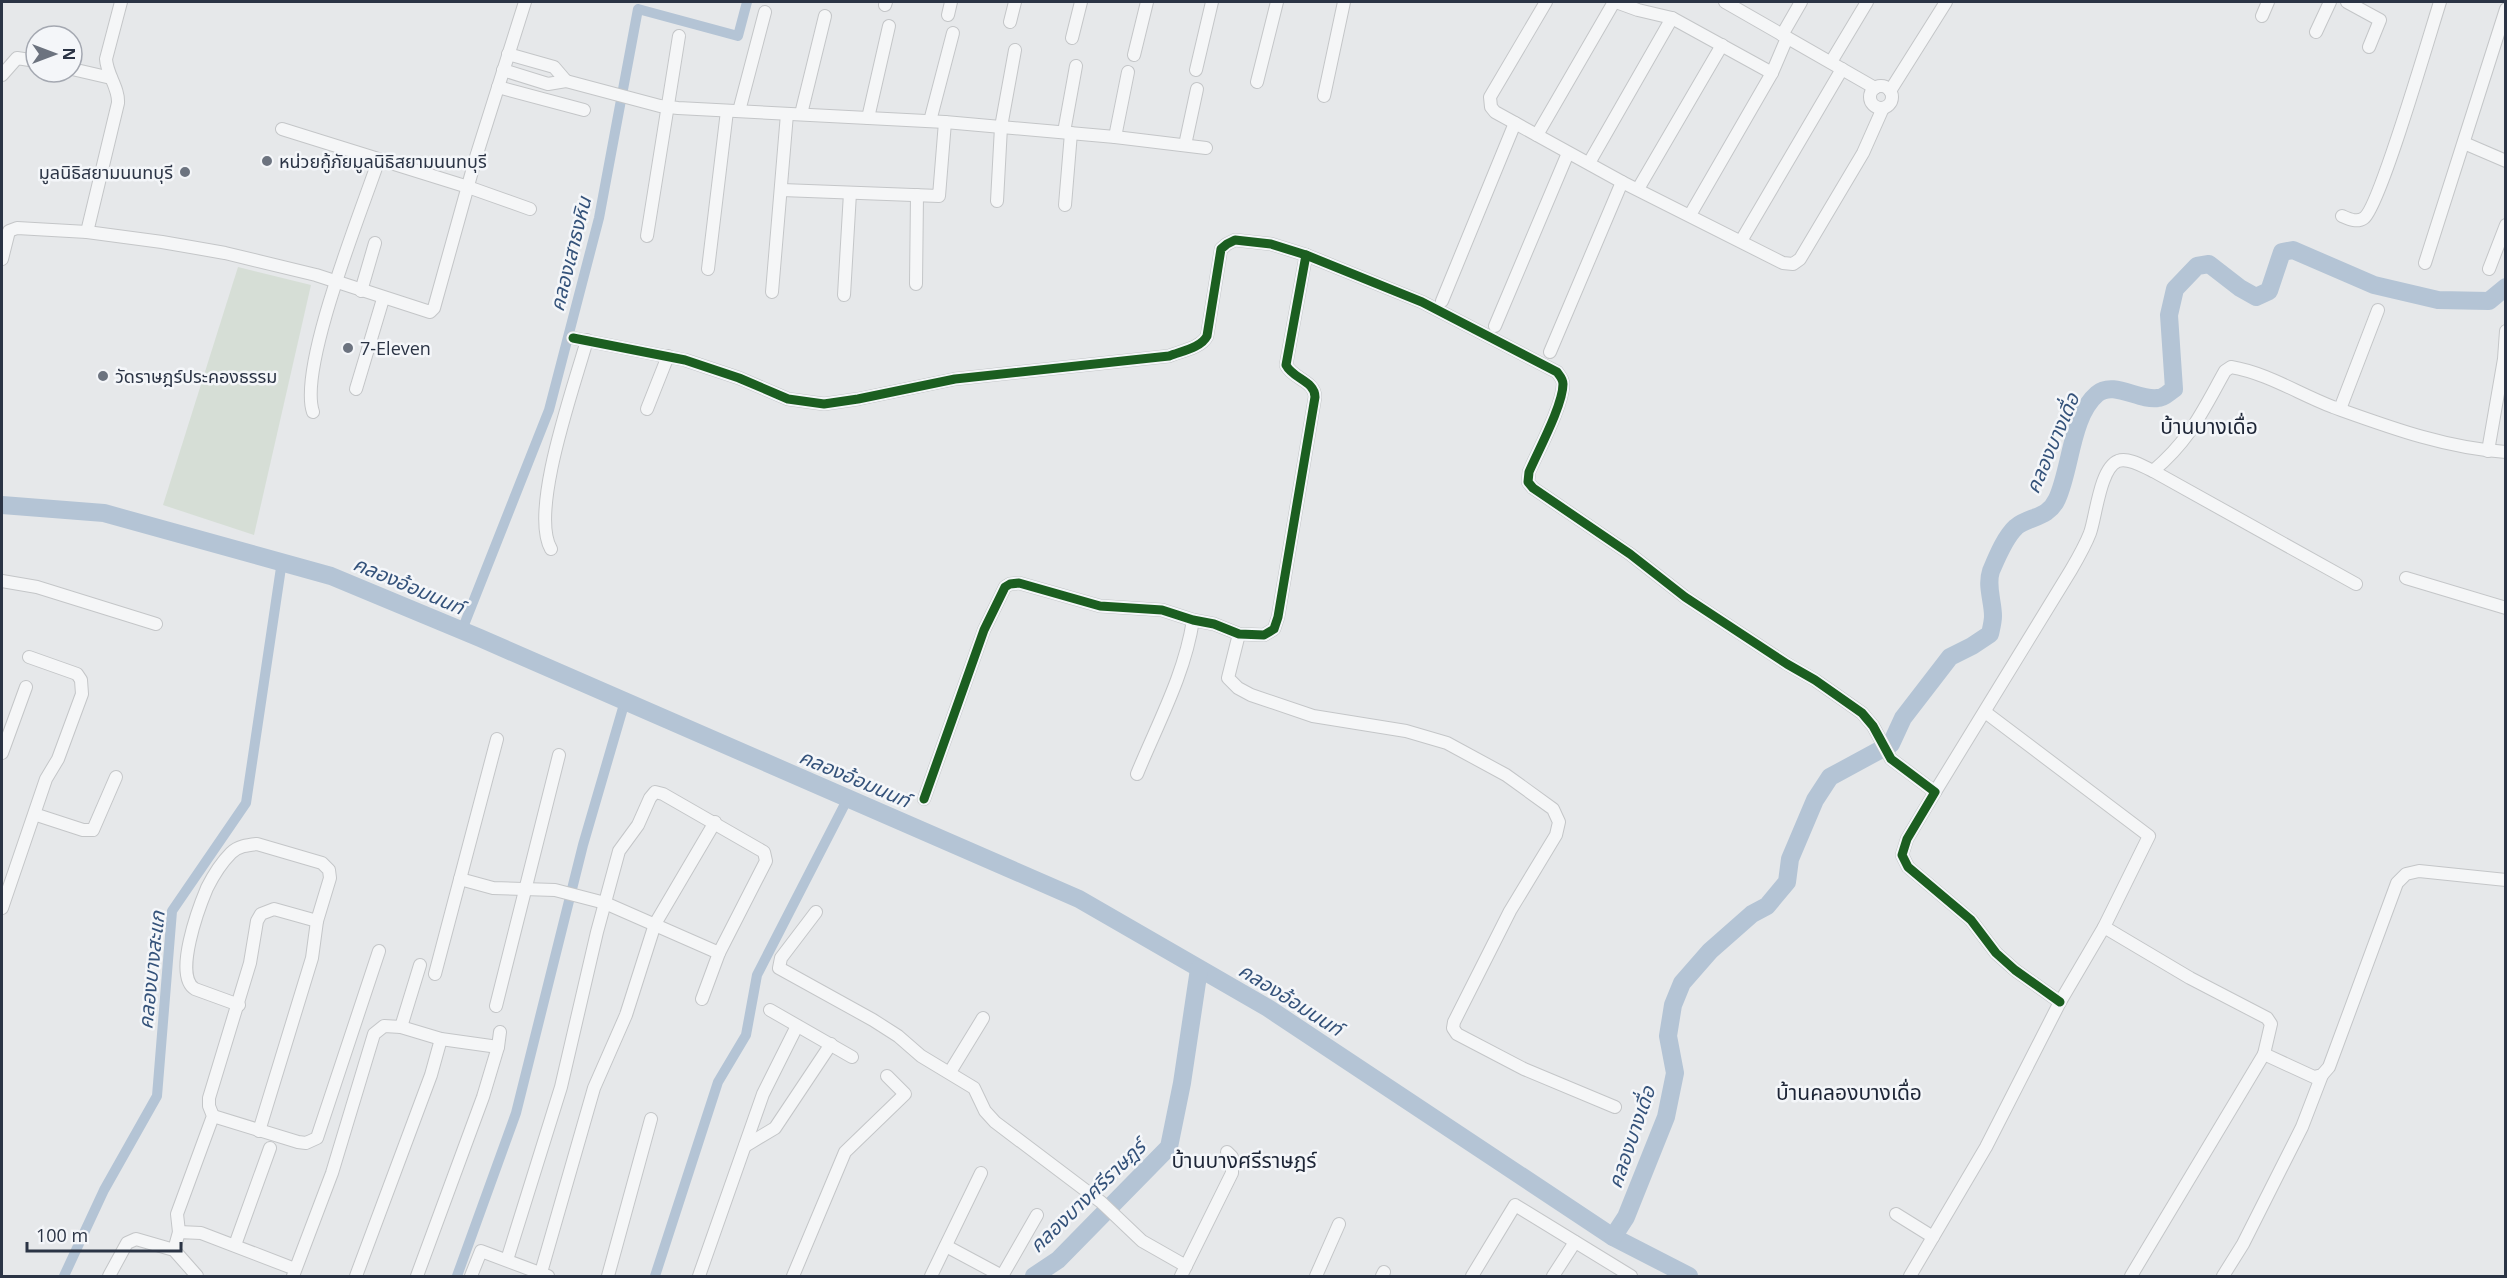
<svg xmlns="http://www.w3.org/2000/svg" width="2507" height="1278" viewBox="0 0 2507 1278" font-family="'Open Sans','Noto Sans Thai',sans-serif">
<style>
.green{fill:#d6ded6}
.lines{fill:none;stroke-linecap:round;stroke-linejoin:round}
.canal{stroke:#b4c4d5;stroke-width:10}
.river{stroke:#b4c4d5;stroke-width:18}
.street-casing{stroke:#c4c6c8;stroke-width:14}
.street{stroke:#f5f6f7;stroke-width:12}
.cycleway-casing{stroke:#f4f6f9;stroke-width:13}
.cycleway{stroke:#1b5e20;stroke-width:9}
.poi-dot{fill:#6c737f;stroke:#f4f6f9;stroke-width:2}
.labels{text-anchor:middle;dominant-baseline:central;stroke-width:5;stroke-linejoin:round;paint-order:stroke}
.poi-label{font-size:18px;fill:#2b3445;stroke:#f4f6f9;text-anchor:start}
.water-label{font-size:20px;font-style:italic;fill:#34527a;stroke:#f4f6f9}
.quarter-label{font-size:21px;fill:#1d2536;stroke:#f4f6f9}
</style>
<rect width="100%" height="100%" fill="#e6e8ea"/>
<!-- green -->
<polygon class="green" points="238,267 311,285 254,535 163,505"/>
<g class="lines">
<!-- canal -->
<g class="canal">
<polyline points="462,630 549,410 599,218 638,9 738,36 747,2"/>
<polyline points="64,1276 104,1190 157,1096 172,911 246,803 282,561"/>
<polyline points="457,1276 516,1113 583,845 625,701"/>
<polyline points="655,1276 718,1082 746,1035 757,975 848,798"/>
</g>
<!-- river -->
<g class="river">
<polyline points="2,505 104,513 331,576 480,638 1079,899 1268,1008 1613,1237 1689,1276"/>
<path d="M1613,1237l13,-20 40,-100 9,-44 -7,-37 5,-31 9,-22 28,-32 42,-37 15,-8 20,-24 3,-23 25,-59 15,-23 61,-33 12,-26 47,-61 22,-11 18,-12c1,-5 3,-12 3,-18 0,-15 -7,-30 -2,-45 6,-14 14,-34 25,-44 13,-11 32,-8 41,-28 14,-30 14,-83 40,-105 16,-14 42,7 61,4 6,0 11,-6 16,-9l-5,-74 6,-26 22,-23 12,-2 31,24 16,9 13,-6 13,-39 11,-2 81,35 64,15 51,1 17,-14"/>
<polyline points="1034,1276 1058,1260 1169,1147 1182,1083 1199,969"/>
</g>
<defs>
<g id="street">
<polyline points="1546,2 1490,97 1491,107 1495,112 1622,182 1783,263 1793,264 1800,259 1863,153 1883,108"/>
<polyline points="1616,2 1638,10 1672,18 1772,73 1787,38"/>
<polyline points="1725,2 1875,88"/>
<polyline points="2347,2 2380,20 2369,47"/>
<polyline points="885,5 886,2"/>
<polyline points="948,15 951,2"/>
<polyline points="2262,16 2268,2"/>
<polyline points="1010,22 1015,2"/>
<polyline points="2316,32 2330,2"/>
<polyline points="1782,35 1801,2"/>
<polyline points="1072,38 1081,2"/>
<polyline points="1134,55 1147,2"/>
<polyline points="1831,62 1867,2"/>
<polyline points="72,69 111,78"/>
<polyline points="503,70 548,84 566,81 554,67 508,54"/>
<polyline points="1196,70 1212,2"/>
<polyline points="2,75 17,58 36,61"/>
<polyline points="566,81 660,106 678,108 945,122 1115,137 1206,148"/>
<polyline points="1257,82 1277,2"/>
<circle cx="1881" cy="97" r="11"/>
<polyline points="498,87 584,110"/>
<polyline points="1890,91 1946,2"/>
<polyline points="1324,96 1344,2"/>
<polyline points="739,111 765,12"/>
<polyline points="801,114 825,16"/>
<polyline points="868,118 889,26"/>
<polyline points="930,121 953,33"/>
<polyline points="282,129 468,187 530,209"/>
<polyline points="1064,132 1076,66"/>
<polyline points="1537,135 1614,2"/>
<polyline points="1115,137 1128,72"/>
<polyline points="2464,143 2506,161"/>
<polyline points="1185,145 1197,89"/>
<polyline points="1589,163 1672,18"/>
<polyline points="1638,189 1722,45"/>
<polyline points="782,190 939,196 945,122"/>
<polyline points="997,201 1001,127 1015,50"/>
<polyline points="1065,205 1071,133"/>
<polyline points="1690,215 1772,73"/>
<path d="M2342,216c7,3 15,7 22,2 16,-12 66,-185 76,-216"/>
<path d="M87,232l31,-129c1,-15 -11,-28 -12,-44l15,-57"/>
<polyline points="647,236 679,36"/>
<polyline points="1741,241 1842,69"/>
<polyline points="2,259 9,231 17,228 87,232 162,242 225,253 316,275 430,312 434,308 476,157 525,2"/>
<polyline points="2425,263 2506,9"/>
<polyline points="708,269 727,111"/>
<polyline points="2489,269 2506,225"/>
<polyline points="916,284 917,195"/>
<polyline points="361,291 375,243"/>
<polyline points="772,292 787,114"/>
<polyline points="844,295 850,193"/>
<polyline points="1442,301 1515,123"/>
<polyline points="1495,326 1568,153"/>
<path d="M573,338l112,22 54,18 49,21 36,5 34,-5 97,-20 214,-23c12,-5 32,-8 38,-20l14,-87 6,-5 8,-4 36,4 35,11 116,47 135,70c3,4 6,7 6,12 0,21 -25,67 -34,88l-1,10 5,6 97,66 55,43 102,67 28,16 47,33 11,13 18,33 44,33 -28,47 -5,16 6,12 63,53 25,33 19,17 45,32"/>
<polyline points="1550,352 1622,182"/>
<polyline points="356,389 383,299"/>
<polyline points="647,409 668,356"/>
<polyline points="2340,409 2378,310"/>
<path d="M313,412c-15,-45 49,-202 66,-253"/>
<polyline points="2488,451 2504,359 2506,331"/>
<path d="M2153,471c37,-31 49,-59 72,-100l6,-4c36,6 68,27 102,40 56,20 112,41 173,45"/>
<path d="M551,549c-22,-38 24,-165 36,-209"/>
<polyline points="2406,578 2506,608"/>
<polyline points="2,581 37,587 156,624"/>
<polyline points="1239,634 1228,678 1238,688 1251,695 1313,716 1406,731 1447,743 1506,775 1553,809 1559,822 1556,835 1510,911 1454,1022 1453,1028 1457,1034 1524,1069 1615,1107"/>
<polyline points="2,753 26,687"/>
<path d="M1137,774c20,-49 48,-100 56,-154"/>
<path d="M1935,792l136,-222c7,-12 14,-24 19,-37 6,-17 10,-65 28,-72 11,-4 26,6 35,10l203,113"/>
<path d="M924,799l60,-169 21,-43 5,-3 9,-1 81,23 62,4 31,10 21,4 25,10 25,1 10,-6 4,-12 37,-220c0,-16 -22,-18 -29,-32l20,-110"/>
<polyline points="40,816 83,830 93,830 116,777"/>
<polyline points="460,879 493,888 555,890 605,903 719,953"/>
<polyline points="2,908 46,779 58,759 82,694 81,680 77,674 29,657"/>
<polyline points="816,912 781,958 779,968 873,1020 898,1036 921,1056 974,1088 985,1111 995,1122 1101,1202 1142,1241 1186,1266"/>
<polyline points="2104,927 2190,978 2267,1018 2271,1024 2264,1054 2314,1077 2322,1075 2329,1067 2397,883 2406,874 2419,871 2506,880"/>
<polyline points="435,974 497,739"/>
<path d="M239,1005l-44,-16c-22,-13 4,-82 12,-101 6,-12 15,-26 24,-35 7,-7 17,-8 26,-9l65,19 7,7 1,8 -13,43 -5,37 -53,173"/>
<polyline points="496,1006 559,755"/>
<polyline points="770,1010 852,1057"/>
<polyline points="401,1027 420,965"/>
<polyline points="950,1072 983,1018"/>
<polyline points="213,1116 298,1142 306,1143 317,1138 379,951"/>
<polyline points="745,1146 775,1128 831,1044"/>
<polyline points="1896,1214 1933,1237"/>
<polyline points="179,1232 177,1214 213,1116 209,1106 209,1098 250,963 257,921 261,914 274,909 317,921"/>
<polyline points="235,1245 270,1148"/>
<polyline points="946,1246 1002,1276"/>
<polyline points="174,1250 179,1232 201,1233 295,1269"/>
<polyline points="507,1260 561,1087 597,932 619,851 638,825 650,798 655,792 663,794 764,852 766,861 719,953 702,999"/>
<polyline points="109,1276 127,1243 136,1239 174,1250 197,1276"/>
<polyline points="293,1276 332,1173 374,1034 384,1026 401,1027 441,1039 498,1047"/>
<polyline points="356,1276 431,1075 441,1039"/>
<polyline points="417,1276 483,1097 498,1047 500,1032"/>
<polyline points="471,1276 481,1251 548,1276"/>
<polyline points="540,1276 594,1088 626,1015 655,924 715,822"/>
<polyline points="608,1276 651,1119"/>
<polyline points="699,1276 763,1094 797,1026"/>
<polyline points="793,1276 845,1152 905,1094 887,1076"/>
<polyline points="931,1276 981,1173"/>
<polyline points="1002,1276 1037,1215"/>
<polyline points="1181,1276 1232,1173 1232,1157 1227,1152"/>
<polyline points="1316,1276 1339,1224"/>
<polyline points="1382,1276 1384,1272"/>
<polyline points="1472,1276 1515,1205 1631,1276"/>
<polyline points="1553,1276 1575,1242"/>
<polyline points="1910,1276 1986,1147 2060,1002 2104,927 2149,836 1985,712"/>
<polyline points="2131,1276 2264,1054"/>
<polyline points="2223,1276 2243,1244 2302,1127 2322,1075"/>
</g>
</defs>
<!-- street casing -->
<use href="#street" class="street-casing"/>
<!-- street -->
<use href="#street" class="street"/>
<defs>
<g id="cycleway">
<path d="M573,338l112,22 54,18 49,21 36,5 34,-5 97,-20 214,-23c12,-5 32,-8 38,-20l14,-87 6,-5 8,-4 36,4 35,11 116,47 135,70c3,4 6,7 6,12 0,21 -25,67 -34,88l-1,10 5,6 97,66 55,43 102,67 28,16 47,33 11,13 18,33 44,33 -28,47 -5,16 6,12 63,53 25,33 19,17 45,32"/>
<path d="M924,799l60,-169 21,-43 5,-3 9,-1 81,23 62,4 31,10 21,4 25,10 25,1 10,-6 4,-12 37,-220c0,-16 -22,-18 -29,-32l20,-110"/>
</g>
</defs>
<!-- cycleway casing -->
<use href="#cycleway" class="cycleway-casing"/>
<!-- cycleway -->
<use href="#cycleway" class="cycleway"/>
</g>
<!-- markers -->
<g class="poi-dot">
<circle cx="267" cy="161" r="6"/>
<circle cx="185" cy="172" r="6"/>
<circle cx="348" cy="348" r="6"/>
<circle cx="103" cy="376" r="6"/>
</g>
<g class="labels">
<!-- poi labels -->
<g class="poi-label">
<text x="279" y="161">หน่วยกู้ภัยมูลนิธิสยามนนทบุรี</text>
<text x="173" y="172" text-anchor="end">มูลนิธิสยามนนทบุรี</text>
<text x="360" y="348">7-Eleven</text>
<text x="115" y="376">วัดราษฎร์ประคองธรรม</text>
</g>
<!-- water labels -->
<g class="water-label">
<text transform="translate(570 254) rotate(-76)">คลองเสาธงหิน</text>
<text transform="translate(2052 443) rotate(-67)">คลองบางเดื่อ</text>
<text transform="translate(409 585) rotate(23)">คลองอ้อมนนท์</text>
<text transform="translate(855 778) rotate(23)">คลองอ้อมนนท์</text>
<text transform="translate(151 970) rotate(-84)">คลองบางสะแก</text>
<text transform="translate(1291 999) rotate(32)">คลองอ้อมนนท์</text>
<text transform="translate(1631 1137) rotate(-71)">คลองบางเดื่อ</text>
<text transform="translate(1087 1196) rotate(-44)">คลองบางศรีราษฎร์</text>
</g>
<!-- quarter labels -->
<g class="quarter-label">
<text x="2209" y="426">บ้านบางเดื่อ</text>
<text x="1849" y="1092">บ้านคลองบางเดื่อ</text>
<text x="1244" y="1160">บ้านบางศรีราษฎร์</text>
</g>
</g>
<!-- border -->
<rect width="2507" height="1278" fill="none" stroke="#2b3445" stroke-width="6"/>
<!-- north arrow -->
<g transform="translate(54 54) rotate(90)"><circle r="28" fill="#f4f6f9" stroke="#a4a8b1" stroke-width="1.5"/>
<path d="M0-4.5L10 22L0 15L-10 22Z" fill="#6c737f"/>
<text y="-9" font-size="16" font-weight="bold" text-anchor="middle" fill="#2b3445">N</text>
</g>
<!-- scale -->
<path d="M27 1242v9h154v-9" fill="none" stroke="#2b3445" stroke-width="3"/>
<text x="36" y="1242" font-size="18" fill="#2b3445" stroke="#f4f6f9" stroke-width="4.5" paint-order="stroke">100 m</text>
</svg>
